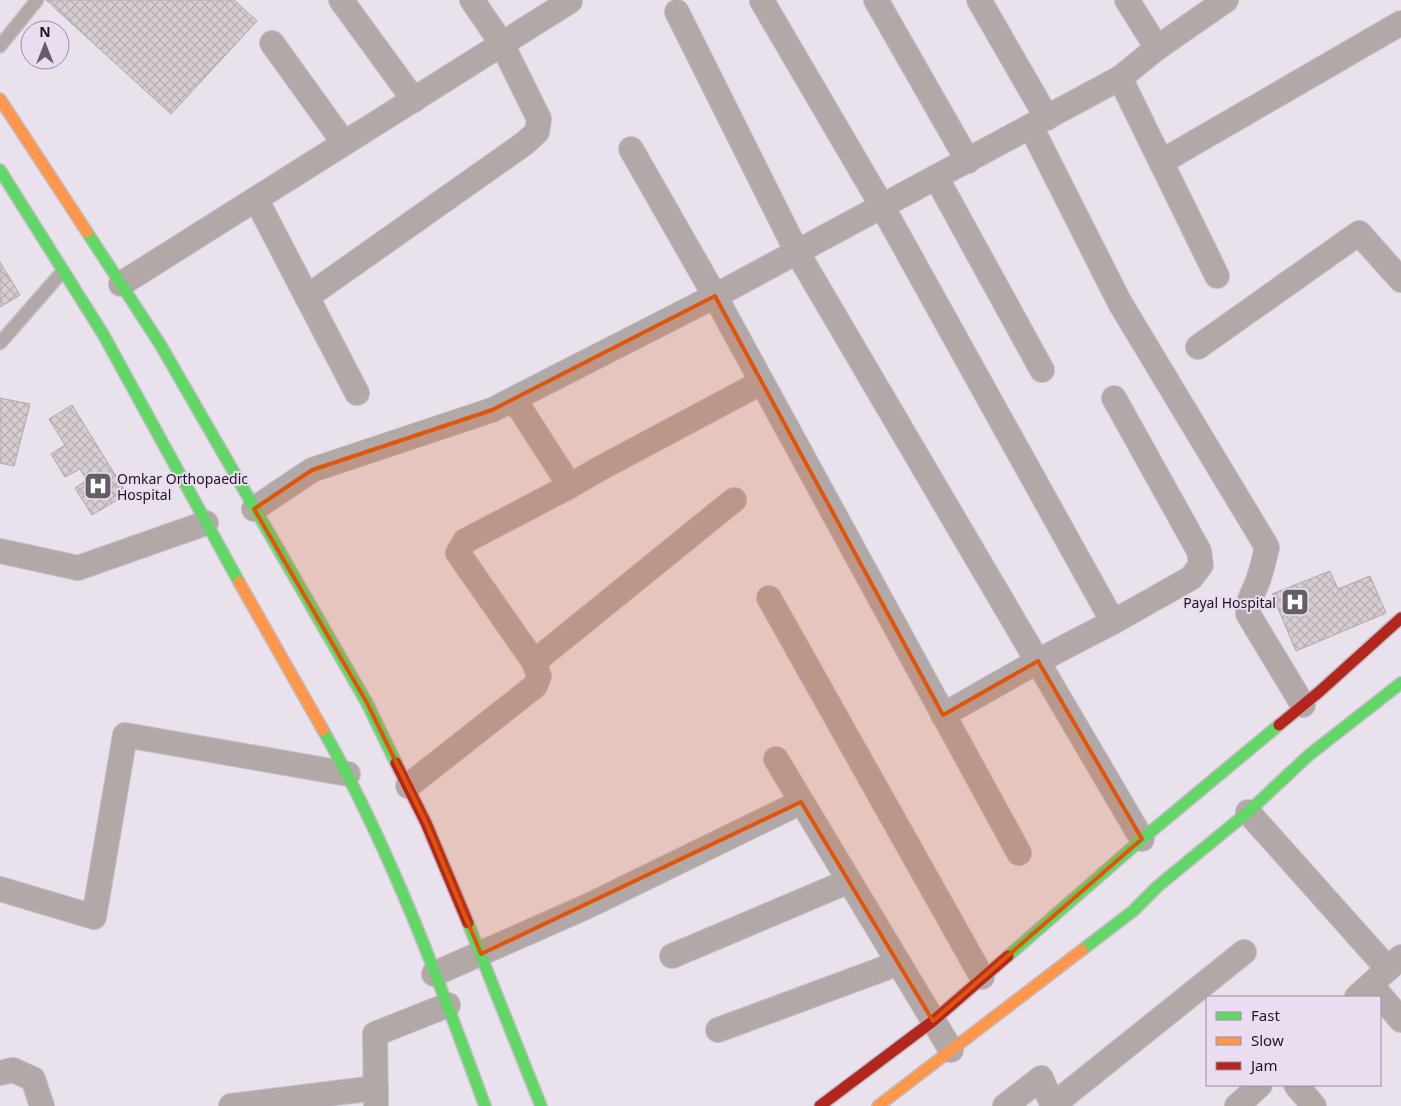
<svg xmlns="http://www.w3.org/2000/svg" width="1401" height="1106" viewBox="0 0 1401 1106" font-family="'Noto Sans',sans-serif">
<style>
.building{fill:url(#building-cross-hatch);stroke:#afa7ab}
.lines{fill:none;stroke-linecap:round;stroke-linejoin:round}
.lane-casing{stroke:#c3bec6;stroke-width:15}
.street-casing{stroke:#c3bec6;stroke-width:26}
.fast-casing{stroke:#c3bec6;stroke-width:14}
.slow-casing{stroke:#c3bec6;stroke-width:14}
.jam-casing{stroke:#c3bec6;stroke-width:14}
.lane{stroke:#b2a8a8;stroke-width:12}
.street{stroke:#b2a8a8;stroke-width:24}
.fast{stroke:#63d668;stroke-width:11}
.slow{stroke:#ff974d;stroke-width:11}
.jam{stroke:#b3261e;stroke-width:11}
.marked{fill:#de560d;fill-opacity:0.2;stroke:#de560d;stroke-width:4;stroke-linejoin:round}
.labels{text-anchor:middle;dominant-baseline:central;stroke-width:4;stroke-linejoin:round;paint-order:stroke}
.poi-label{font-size:14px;fill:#1d1820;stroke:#eadcf1;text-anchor:start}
</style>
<defs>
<pattern id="building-cross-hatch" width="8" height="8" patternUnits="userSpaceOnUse" patternTransform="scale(1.25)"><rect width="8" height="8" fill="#d5cdd0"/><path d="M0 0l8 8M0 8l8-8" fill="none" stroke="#b6afb2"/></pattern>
</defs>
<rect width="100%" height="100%" fill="#e9e1ec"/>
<!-- building -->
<g class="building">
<polygon points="46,0 234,0 257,21 171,114"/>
<polygon points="0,262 20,295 0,307"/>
<polygon points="0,398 30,404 14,466 0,463"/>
<polygon points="72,405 127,494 92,515 75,488 87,480 80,469 65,477 51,454 65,445 49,419"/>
<polygon points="1330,571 1338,589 1370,576 1386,613 1296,651 1272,594"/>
</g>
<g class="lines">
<defs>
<g id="lane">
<polyline points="0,46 37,0"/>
<polyline points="0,343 63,271"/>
</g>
<g id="street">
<polyline points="341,0 414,100"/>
<polyline points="876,0 968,161"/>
<polyline points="979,0 1047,118"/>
<polyline points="1127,0 1157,48"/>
<polyline points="762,1 882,206 1113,622"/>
<polyline points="677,12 797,252 1142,839"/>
<polyline points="272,43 344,143"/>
<polyline points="1120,78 1217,276"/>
<path d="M1031,127l89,176 147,244c-3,12 -5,24 -10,36 -5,13 -9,16 -9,31l55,91"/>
<polyline points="631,149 715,296 1019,853"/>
<polyline points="1161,162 1401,23"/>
<polyline points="936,177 1042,370"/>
<polyline points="256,199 357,393"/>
<polyline points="121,284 570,1 569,0"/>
<polyline points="307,297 525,143 537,132 539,119 502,44 472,0"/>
<polyline points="1198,347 1359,233 1401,280"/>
<polyline points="514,399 570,486 599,469 762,382"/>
<polyline points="254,509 312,470 492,410 715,296 1120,78 1157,48 1226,0"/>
<polyline points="0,551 78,568 206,523"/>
<polyline points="769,598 982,977"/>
<polyline points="534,662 734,500"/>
<polyline points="943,715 1038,661 1113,622 1191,578 1201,565 1199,551 1114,398"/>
<polyline points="776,759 951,1050"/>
<polyline points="408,786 535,686 539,676 534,662 458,553 465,541 570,486"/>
<polyline points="1248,812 1388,969"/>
<polyline points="0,889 94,917 125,735 348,774"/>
<polyline points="672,956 849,881"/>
<polyline points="434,974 588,906 801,802"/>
<polyline points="1371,985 1401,1020"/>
<polyline points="1357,997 1401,957"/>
<polyline points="718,1030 899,963"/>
<polyline points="0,1073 13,1070 33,1079 42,1106"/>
<polyline points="1296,1085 1314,1106"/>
<polyline points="1053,1105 1244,952"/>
<polyline points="231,1106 376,1088"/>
<polyline points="376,1106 375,1034 448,1005"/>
<polyline points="1005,1106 1041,1078 1053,1106"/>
<polyline points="1237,1106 1260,1085"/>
</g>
<g id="fast">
<polyline points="0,170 103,334 239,582"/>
<polyline points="87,232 160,344 367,703 396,763"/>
<path d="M323,730c67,118 115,248 162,376"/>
<polyline points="468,923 541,1106"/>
<polyline points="1082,950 1133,911 1158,886 1248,812 1309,755 1401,683"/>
<polyline points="1008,956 1142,839 1279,725"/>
</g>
<g id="slow">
<polyline points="0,99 87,232"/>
<polyline points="239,582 323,730"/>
<polyline points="878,1106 1082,950"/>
</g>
<g id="jam">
<polyline points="1279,725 1319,692 1401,618"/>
<polyline points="396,763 426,823 468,923"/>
<polyline points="820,1106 933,1021 1008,956"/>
</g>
</defs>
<!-- lane casing -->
<use href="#lane" class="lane-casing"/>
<!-- street casing -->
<use href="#street" class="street-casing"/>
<!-- fast casing -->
<use href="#fast" class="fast-casing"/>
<!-- slow casing -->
<use href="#slow" class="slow-casing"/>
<!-- jam casing -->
<use href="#jam" class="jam-casing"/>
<!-- lane -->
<use href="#lane" class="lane"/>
<!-- street -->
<use href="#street" class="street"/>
<!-- fast -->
<use href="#fast" class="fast"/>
<!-- slow -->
<use href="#slow" class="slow"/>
<!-- jam -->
<use href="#jam" class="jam"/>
</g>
<!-- marked area -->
<path class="marked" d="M715,296l228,419 95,-54 104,178 -209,182 -132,-219 -320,152 -55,-131 -59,-120 -113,-194 58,-39 180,-60z"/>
<!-- icons -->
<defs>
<symbol id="hospital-square" viewBox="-11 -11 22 22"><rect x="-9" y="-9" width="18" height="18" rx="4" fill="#645e67" stroke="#eadcf1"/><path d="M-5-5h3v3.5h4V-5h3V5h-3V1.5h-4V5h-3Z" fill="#fff"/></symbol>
</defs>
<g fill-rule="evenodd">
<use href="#hospital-square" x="82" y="470" width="32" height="32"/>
<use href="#hospital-square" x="1279" y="586" width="32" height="32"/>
</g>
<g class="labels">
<!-- poi labels -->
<g class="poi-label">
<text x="117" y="478">Omkar Orthopaedic<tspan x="117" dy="16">Hospital</tspan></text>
<text x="1276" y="602" text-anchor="end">Payal Hospital</text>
</g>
</g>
<!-- legend -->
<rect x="1206" y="996" width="175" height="90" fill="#eadcf1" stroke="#988e9d"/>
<rect x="1216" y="1012" width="25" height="8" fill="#63d668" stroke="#988e9d"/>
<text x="1251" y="1021" font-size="15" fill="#1d1820">Fast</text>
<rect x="1216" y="1037" width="25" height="8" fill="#ff974d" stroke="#988e9d"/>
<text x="1251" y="1046" font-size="15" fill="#1d1820">Slow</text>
<rect x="1216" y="1062" width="25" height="8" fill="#b3261e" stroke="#988e9d"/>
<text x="1251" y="1071" font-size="15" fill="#1d1820">Jam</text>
<!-- north arrow -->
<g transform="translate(45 45)"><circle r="24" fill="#eadcf1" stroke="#988e9d"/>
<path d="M0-4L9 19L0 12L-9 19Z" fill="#645e67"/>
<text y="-8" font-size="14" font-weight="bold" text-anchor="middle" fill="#1d1820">N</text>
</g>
</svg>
